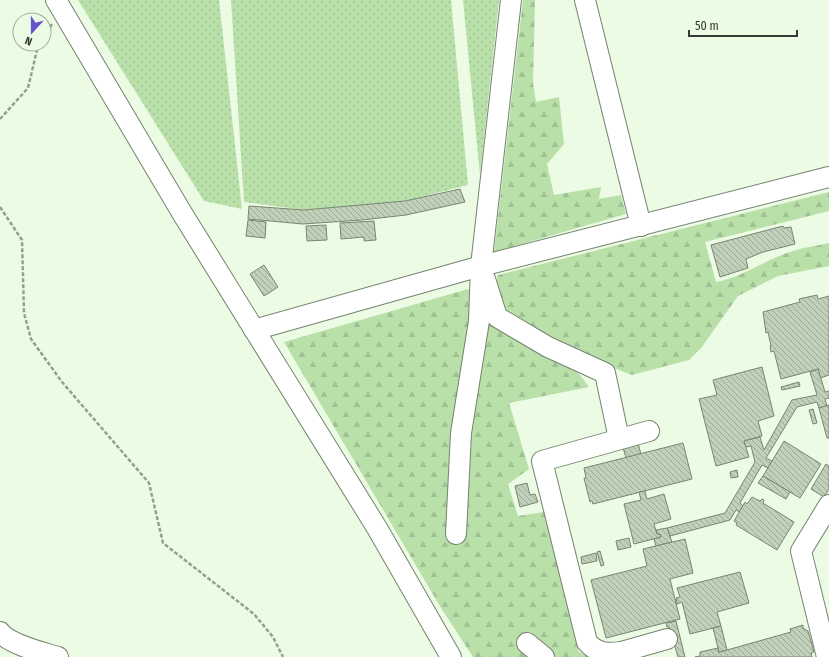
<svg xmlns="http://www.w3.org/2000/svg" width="829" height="657" viewBox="0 0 829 657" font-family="'Fira Sans Condensed',sans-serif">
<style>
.grass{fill:url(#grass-dots)}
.forest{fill:url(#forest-firs)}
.building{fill:url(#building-back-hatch);stroke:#778671}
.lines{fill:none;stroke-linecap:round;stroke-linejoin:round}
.minor-casing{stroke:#75836f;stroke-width:22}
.path{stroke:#94a08f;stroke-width:2.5;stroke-dasharray:4 2;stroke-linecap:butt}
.minor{stroke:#fff;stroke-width:20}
</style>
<defs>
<pattern id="grass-dots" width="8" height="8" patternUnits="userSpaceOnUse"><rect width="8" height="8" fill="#bae0aa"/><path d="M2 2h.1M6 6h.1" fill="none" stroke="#a0c193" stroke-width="1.8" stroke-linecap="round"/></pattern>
<pattern id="forest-firs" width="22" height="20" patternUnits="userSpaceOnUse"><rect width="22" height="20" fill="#bae0aa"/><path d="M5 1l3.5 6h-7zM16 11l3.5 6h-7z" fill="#a0c193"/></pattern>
<pattern id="building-back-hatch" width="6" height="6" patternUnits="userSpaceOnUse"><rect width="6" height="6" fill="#c0d0b9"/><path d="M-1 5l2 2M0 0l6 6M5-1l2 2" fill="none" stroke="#9daa97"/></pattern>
</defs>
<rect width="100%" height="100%" fill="#ebfbe4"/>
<!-- grass -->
<g class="grass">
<polygon points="78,0 219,0 242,209 204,201"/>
<polygon points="231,0 451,0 468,185 405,201 304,210 244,202"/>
<polygon points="463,0 499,0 480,175"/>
</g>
<!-- forest -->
<g class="forest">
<polygon points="523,0 535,0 533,82 536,102 559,97 564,144 547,164 554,195 601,187 599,199 621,195 626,214 494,252"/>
<path d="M829,192v19l-124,31 11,40c27,-5 50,-23 77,-31 11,-4 24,-5 36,-8v23l-51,10 -40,20 -36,51 -13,13 -57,15 -18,-7 -96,-43 -14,-13 -9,-27 3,-10z"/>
<polygon points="468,289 491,323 577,371 589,387 509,403 529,469 508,484 518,516 544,512 579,652 589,657 473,657 441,608 284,342"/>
</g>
<!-- building -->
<g class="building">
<polygon points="460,189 465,202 406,215 362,220 303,224 248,219 249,206 304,210 405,201"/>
<polygon points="248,220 266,222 265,238 246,236"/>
<polygon points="374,221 376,240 364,241 364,237 341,239 340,223"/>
<polygon points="326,225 327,240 307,241 306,226"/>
<polygon points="783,226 784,228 791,227 795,244 763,252 746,259 748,268 720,277 711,245"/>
<polygon points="264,265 278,287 264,296 250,274"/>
<polygon points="817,295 818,299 829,296 829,375 820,378 818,369 781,379 774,351 771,352 770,346 771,346 768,332 766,333 763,312 800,302 799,299"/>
<polygon points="762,367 774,416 758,421 762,436 744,441 749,457 716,466 699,399 717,395 713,380"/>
<polygon points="818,369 825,392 829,391 829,398 825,399 827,406 819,408 817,402 797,407 766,458 772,461 768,468 762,465 740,503 743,506 740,512 736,510 730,520 670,536 667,528 725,513 755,462 751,446 746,447 744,441 760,437 764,450 792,400 817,395 810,372"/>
<polygon points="799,382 800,386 782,390 781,387"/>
<polygon points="829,405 829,438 827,438 819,408"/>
<polygon points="813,409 817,423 813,424 809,410"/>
<polygon points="637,440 641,454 626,458 622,444"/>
<polygon points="784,441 821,464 800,498 763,476"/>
<polygon points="683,443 692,479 593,504 592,501 590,502 584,478 586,478 584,468"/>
<polygon points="826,464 829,466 829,489 824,497 811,489"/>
<polygon points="737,470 738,477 731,478 730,472"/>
<polygon points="763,476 790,492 786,499 758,483"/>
<polygon points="527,483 530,495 535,494 538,502 520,507 515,486"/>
<polygon points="645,491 647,499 664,494 671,519 654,524 657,534 660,534 661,537 634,544 624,504 641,500 639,492"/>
<polygon points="752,497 760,501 762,499 764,500 763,503 794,522 777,550 736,525 737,523 734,521 745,502 747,504"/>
<polygon points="667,528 672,542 656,546 654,539 661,537 660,534 657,534 656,530"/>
<polygon points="629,538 631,547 618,550 616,541"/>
<polygon points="685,539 693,573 670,579 680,619 606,638 591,580 647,566 643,549"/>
<polygon points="600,551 604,565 601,566 597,552"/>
<polygon points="596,553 597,561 582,564 581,557"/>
<polygon points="740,572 749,603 717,612 721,626 690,634 682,602 677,604 676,598 680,597 677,588"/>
<polygon points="676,621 685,657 678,657 669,627 667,627 666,623"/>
<polygon points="803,625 803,628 808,631 814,652 811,653 812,657 695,657 700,656 700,652 718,648 719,652 727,650 791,632 790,629"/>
<polygon points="721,626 727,650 719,652 713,628"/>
</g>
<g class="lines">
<defs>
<g id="minor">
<polyline points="56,0 182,213 377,528 451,657"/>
<polyline points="585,0 641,226"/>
<polyline points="485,279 497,317 548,347 605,373 619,439"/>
<polyline points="254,330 481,266 829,177"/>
<polyline points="456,534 461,433 479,321 481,266 511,0"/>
<path d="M0,632c10,13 42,20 58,25"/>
<polyline points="527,643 544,657"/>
<polyline points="621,652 667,639"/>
<path d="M623,657l-2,-5c-13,2 -25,1 -34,-10l-45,-181 107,-30"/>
<polyline points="827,657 801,551 829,505"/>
</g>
</defs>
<!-- minor casing -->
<use href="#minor" class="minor-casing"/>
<!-- path -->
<g class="path">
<polyline points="44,38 52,24"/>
<polyline points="0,119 28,88 37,50 40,44"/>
<polyline points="0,207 22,240 24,313 31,339 62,382 149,483 163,543 254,614 273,637 283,657"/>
</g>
<!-- minor -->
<use href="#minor" class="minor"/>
</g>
<!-- north arrow -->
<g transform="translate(32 32) rotate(201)"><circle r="19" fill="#ebfbe4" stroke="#a2ae9d"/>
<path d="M0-3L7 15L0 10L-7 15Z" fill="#6853cc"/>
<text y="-6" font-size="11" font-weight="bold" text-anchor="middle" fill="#353b32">N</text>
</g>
<!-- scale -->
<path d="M689 30v6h108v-6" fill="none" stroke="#353b32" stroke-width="2"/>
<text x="695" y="30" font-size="12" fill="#353b32" stroke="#ebfbe4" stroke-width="3" paint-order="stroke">50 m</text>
</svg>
